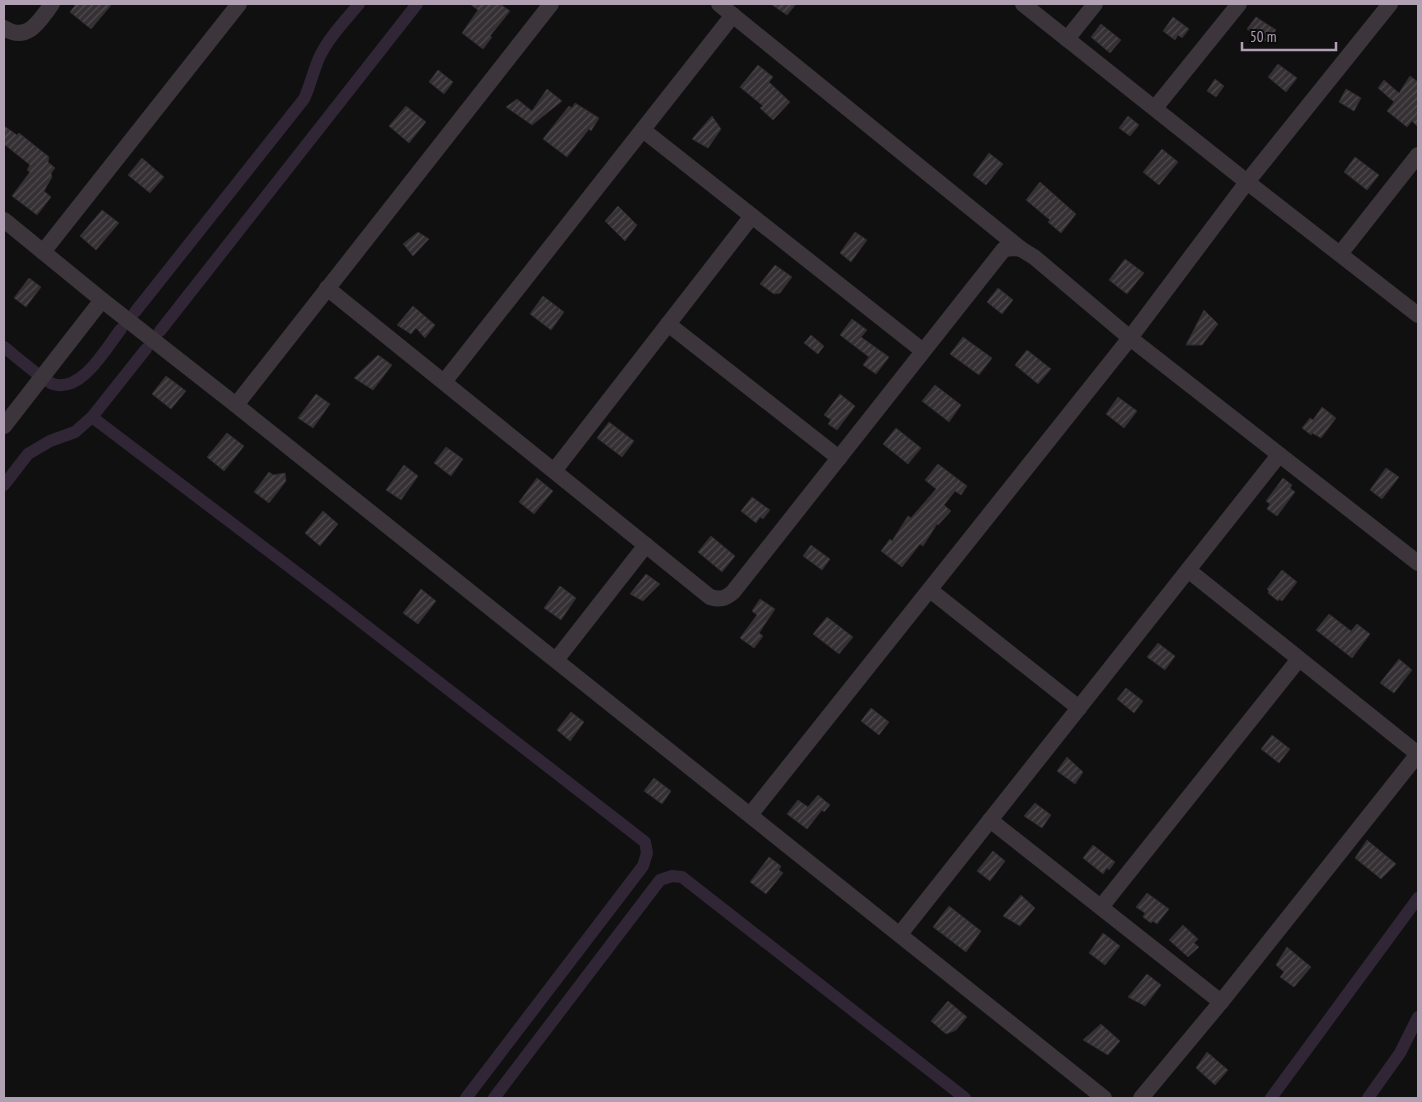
<svg xmlns="http://www.w3.org/2000/svg" width="1422" height="1102" viewBox="0 0 1422 1102" font-family="'PT Sans Narrow',sans-serif">
<style>
.lines{fill:none;stroke-linecap:round;stroke-linejoin:round}
.canal{stroke:#302636;stroke-width:12}
.building{fill:url(#building-hatch);stroke:#2e2a2d}
.minor{stroke:#3c353b;stroke-width:16}
</style>
<defs>
<pattern id="building-hatch" width="6" height="6" patternUnits="userSpaceOnUse" patternTransform="scale(1.25)"><rect width="6" height="6" fill="#343033"/><path d="M-1 1l2-2M0 6l6-6M5 7l2-2" fill="none" stroke="#4f4b4e"/></pattern>
</defs>
<rect width="100%" height="100%" fill="#111011"/>
<g class="lines">
<!-- canal -->
<g class="canal">
<path d="M135,312l169,-213c6,-13 9,-27 15,-41 9,-20 26,-37 40,-54"/>
<polyline points="160,331 417,4"/>
<path d="M4,347c9,7 40,34 49,37 29,9 53,-36 68,-55"/>
<polyline points="92,417 333,600 645,842 647,853 643,866 466,1098"/>
<polyline points="4,485 28,454 50,441 75,432 92,417 146,349"/>
<polyline points="494,1098 660,880 672,876 682,877 965,1098"/>
<polyline points="1271,1098 1418,898"/>
<polyline points="1368,1098 1400,1053 1418,1017"/>
</g>
</g>
<!-- building -->
<g class="building">
<polygon points="76,4 112,4 91,29 70,12"/>
<polygon points="470,4 500,4 510,11 490,36 492,37 483,49 462,33 478,10"/>
<polygon points="771,4 796,4 787,15"/>
<polygon points="1173,17 1189,29 1182,38 1178,35 1175,40 1163,31"/>
<polygon points="1256,17 1276,30 1268,43 1247,29"/>
<polygon points="1101,24 1121,40 1110,53 1091,37"/>
<polygon points="1278,64 1297,78 1286,92 1268,77"/>
<polygon points="758,65 773,77 769,82 790,102 773,120 760,108 763,106 740,87"/>
<polygon points="438,70 453,82 444,94 429,82"/>
<polygon points="1410,76 1418,82 1418,127 1412,121 1407,127 1387,111 1394,102 1378,88 1384,80 1399,93"/>
<polygon points="1215,79 1224,86 1216,97 1207,91"/>
<polygon points="547,89 562,101 532,125 506,107 517,99 532,111"/>
<polygon points="1346,89 1361,98 1354,111 1339,102"/>
<polygon points="575,103 599,118 591,131 589,129 567,157 543,139 569,106 572,108"/>
<polygon points="406,106 426,122 409,143 389,126"/>
<polygon points="712,116 721,129 708,148 692,139"/>
<polygon points="1128,116 1139,125 1130,136 1119,128"/>
<polygon points="4,126 17,135 19,133 49,157 48,162 55,168 51,173 52,177 44,191 51,197 37,215 12,196 30,172 27,170 30,165 4,144"/>
<polygon points="1162,149 1178,162 1159,185 1143,172"/>
<polygon points="989,153 1003,164 986,185 973,175"/>
<polygon points="1355,157 1379,175 1367,190 1344,172"/>
<polygon points="142,158 164,177 150,193 128,175"/>
<polygon points="1040,182 1076,214 1061,233 1048,222 1050,220 1026,200"/>
<polygon points="618,206 637,225 625,241 605,221"/>
<polygon points="102,210 119,223 96,250 80,236"/>
<polygon points="418,232 429,239 413,256 403,244"/>
<polygon points="855,232 867,240 851,262 840,253"/>
<polygon points="1125,259 1144,273 1127,294 1109,280"/>
<polygon points="775,265 792,277 780,293 774,294 760,284"/>
<polygon points="29,278 41,287 26,307 14,298"/>
<polygon points="998,288 1013,300 1002,314 987,302"/>
<polygon points="543,296 564,312 551,330 530,314"/>
<polygon points="413,306 435,325 425,338 416,328 411,334 397,325"/>
<polygon points="1204,310 1218,324 1202,345 1186,345"/>
<polygon points="852,319 867,330 861,337 889,357 876,374 863,365 869,357 840,335"/>
<polygon points="811,335 824,346 818,354 804,343"/>
<polygon points="963,337 992,358 979,375 950,354"/>
<polygon points="1027,350 1051,369 1038,384 1015,365"/>
<polygon points="378,355 392,365 373,390 354,378"/>
<polygon points="166,376 186,391 171,409 152,394"/>
<polygon points="935,385 961,405 949,422 922,401"/>
<polygon points="316,394 330,404 313,428 298,418"/>
<polygon points="840,394 855,406 837,430 828,424 831,420 824,415"/>
<polygon points="1118,397 1137,411 1124,428 1106,414"/>
<polygon points="1322,407 1336,418 1321,438 1312,433 1311,435 1302,428 1310,418 1313,420"/>
<polygon points="609,422 634,441 622,457 597,438"/>
<polygon points="896,428 921,448 908,464 883,444"/>
<polygon points="227,433 244,446 224,471 207,457"/>
<polygon points="446,447 463,459 451,476 434,463"/>
<polygon points="938,464 967,486 961,495 955,491 944,505 951,511 938,525 937,524 923,546 920,544 902,567 881,551 890,539 892,541 908,516 911,518 936,489 925,480"/>
<polygon points="404,465 418,476 401,500 386,490"/>
<polygon points="1386,468 1399,477 1382,499 1370,490"/>
<polygon points="269,472 273,475 285,473 286,481 269,503 254,492"/>
<polygon points="537,478 553,491 534,514 519,502"/>
<polygon points="1283,478 1292,485 1290,488 1295,492 1277,516 1267,509 1270,504 1266,501"/>
<polygon points="752,497 770,510 763,519 760,517 756,523 741,511"/>
<polygon points="323,511 338,524 320,546 305,533"/>
<polygon points="711,536 735,556 722,572 698,552"/>
<polygon points="811,545 830,559 822,570 803,556"/>
<polygon points="1282,570 1297,582 1282,601 1279,599 1278,601 1268,593 1269,591 1267,589"/>
<polygon points="646,574 660,584 643,601 630,594"/>
<polygon points="560,586 576,598 561,620 544,608"/>
<polygon points="421,589 436,601 418,624 403,613"/>
<polygon points="760,599 775,609 759,633 763,636 754,648 740,638 757,615 752,611"/>
<polygon points="1329,614 1351,631 1357,624 1370,634 1352,658 1316,630"/>
<polygon points="827,617 853,637 839,654 813,634"/>
<polygon points="1158,643 1175,656 1165,670 1147,657"/>
<polygon points="1399,659 1412,670 1394,693 1380,683"/>
<polygon points="1126,688 1143,701 1134,713 1117,699"/>
<polygon points="871,708 889,722 879,735 861,721"/>
<polygon points="571,712 584,722 570,741 557,730"/>
<polygon points="1272,735 1290,749 1279,763 1261,749"/>
<polygon points="1067,757 1083,772 1075,784 1057,771"/>
<polygon points="654,778 671,791 662,804 644,791"/>
<polygon points="818,795 830,805 824,812 822,810 807,829 787,814 798,800 808,807"/>
<polygon points="1035,803 1051,815 1042,828 1024,816"/>
<polygon points="1367,840 1396,864 1381,879 1355,858"/>
<polygon points="1093,845 1115,862 1109,870 1107,868 1103,874 1083,858"/>
<polygon points="993,851 1005,861 990,881 977,871"/>
<polygon points="769,857 781,866 779,870 783,873 766,894 750,882"/>
<polygon points="1147,893 1169,909 1157,924 1153,921 1151,923 1143,917 1145,913 1136,907"/>
<polygon points="1021,895 1035,908 1020,926 1003,916"/>
<polygon points="949,906 981,931 966,952 933,927"/>
<polygon points="1183,925 1198,939 1194,943 1199,947 1188,957 1169,940"/>
<polygon points="1103,933 1120,946 1105,965 1089,953"/>
<polygon points="1287,947 1311,967 1294,987 1280,977 1284,972 1276,965"/>
<polygon points="1147,974 1161,985 1145,1006 1128,997"/>
<polygon points="948,1001 967,1017 956,1030 946,1034 931,1021"/>
<polygon points="1101,1024 1120,1041 1108,1055 1083,1040"/>
<polygon points="1207,1052 1228,1070 1215,1085 1196,1068"/>
</g>
<g class="lines">
<!-- minor -->
<g class="minor">
<polyline points="719,4 1021,249 1034,257 1130,338 1418,563"/>
<polyline points="1023,4 1247,182 1418,315"/>
<path d="M4,28c24,15 35,-7 48,-24"/>
<polyline points="1067,39 1095,4"/>
<polyline points="1155,108 1239,4"/>
<polyline points="643,130 923,351"/>
<polyline points="4,220 102,300 236,405 1104,1098"/>
<polyline points="43,252 239,4"/>
<polyline points="1340,254 1418,155"/>
<path d="M327,288l383,309c10,3 15,2 23,-5l271,-343 11,-1 6,1"/>
<polyline points="668,324 839,458"/>
<polyline points="444,382 733,15"/>
<polyline points="236,405 551,4"/>
<polyline points="4,426 102,300"/>
<polyline points="554,471 752,216"/>
<polyline points="1188,570 1418,754"/>
<polyline points="930,590 1079,708"/>
<polyline points="556,660 646,545"/>
<polyline points="750,815 1130,338 1247,182 1390,4"/>
<polyline points="990,820 1221,1002"/>
<polyline points="1101,907 1299,659"/>
<polyline points="900,934 1279,455"/>
<polyline points="1141,1098 1221,1002 1418,754"/>
</g>
</g>
<!-- border -->
<rect width="1422" height="1102" fill="none" stroke="#b1a0b4" stroke-width="10"/>
<!-- scale -->
<path d="M1242 42v8h94v-8" fill="none" stroke="#b1a0b4" stroke-width="2.5"/>
<text x="1250" y="42" font-size="15" fill="#b1a0b4" stroke="#0c0b0c" stroke-width="4" paint-order="stroke">50 m</text>
</svg>
